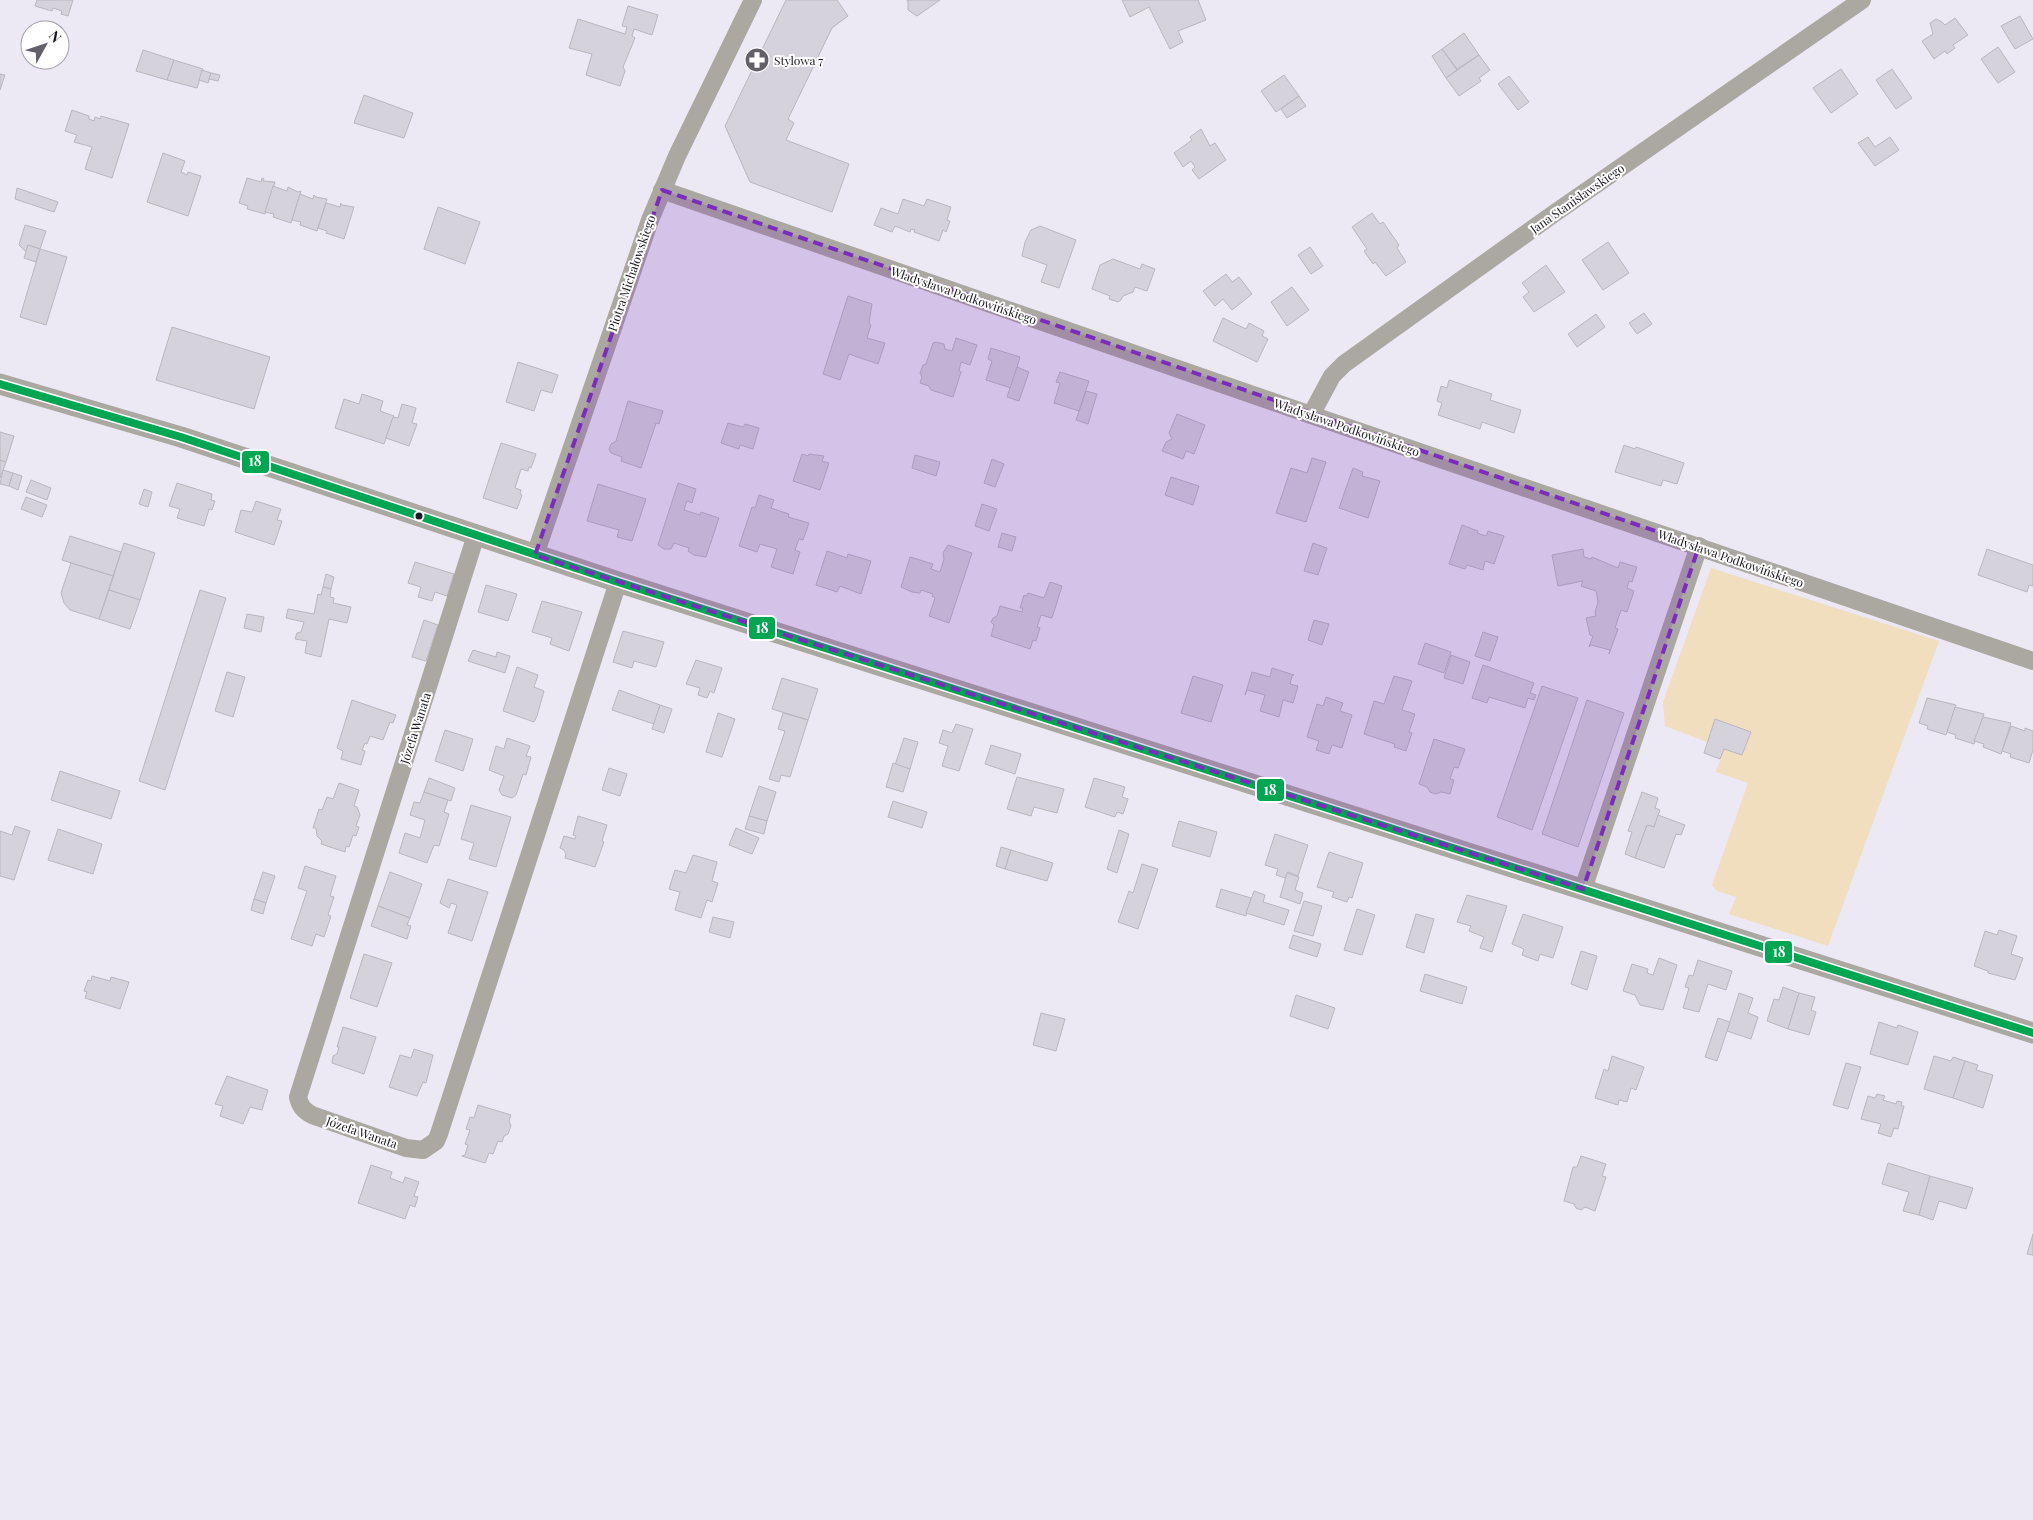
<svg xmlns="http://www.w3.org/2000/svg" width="2033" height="1520" viewBox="0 0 2033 1520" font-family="'Playfair Display',serif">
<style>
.green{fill:#f0debf}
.building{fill:#d5d2db;stroke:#bab6c0}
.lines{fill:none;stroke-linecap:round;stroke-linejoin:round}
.minor{stroke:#aba7a1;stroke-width:18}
.tertiary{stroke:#aba7a1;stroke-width:21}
.bus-1-casing{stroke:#fff;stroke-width:11}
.bus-1{stroke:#00a651;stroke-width:8}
.marked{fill:#7b2cbf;fill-opacity:0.2;stroke:#7b2cbf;stroke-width:4;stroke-dasharray:10 6;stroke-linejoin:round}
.bus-dot{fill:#1a171f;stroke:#fff;stroke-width:2}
.labels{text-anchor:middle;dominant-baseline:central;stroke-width:4;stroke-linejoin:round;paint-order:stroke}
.poi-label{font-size:12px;fill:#1a171f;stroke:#fff;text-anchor:start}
.street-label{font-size:12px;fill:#1a171f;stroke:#fff}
.line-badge{stroke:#fff;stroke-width:2}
.badge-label{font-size:14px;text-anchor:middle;font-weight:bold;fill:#fff}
</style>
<rect width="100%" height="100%" fill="#ece8f4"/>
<!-- green -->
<polygon class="green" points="1711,568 1939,641 1828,946 1729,914 1736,897 1717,891 1712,885 1748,783 1716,772 1724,749 1743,755 1751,732 1715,720 1707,742 1665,726 1663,702"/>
<!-- building -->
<g class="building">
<polygon points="37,0 73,0 68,16 61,14 62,11 53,8 52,11 35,6"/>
<polygon points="786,0 837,0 848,16 832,28 788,119 794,123 786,140 849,164 832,212 750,182 725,126"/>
<polygon points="907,0 940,0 917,16 908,10 908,2"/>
<polygon points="1122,0 1198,0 1206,20 1178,31 1183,42 1170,49 1149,7 1130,17"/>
<polygon points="628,6 658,15 652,35 634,29 632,36 635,38 623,67 625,71 620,86 586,75 592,54 569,48 578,19 625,34 627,27 622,26"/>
<polygon points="2020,16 2033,39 2015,49 2001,26"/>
<polygon points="1955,18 1968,35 1953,45 1955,48 1947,54 1945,51 1934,59 1922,41 1933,34 1930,23 1936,19 1942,22 1945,25"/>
<polygon points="1464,33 1479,55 1457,69 1442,49"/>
<polygon points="1998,47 2015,72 1998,83 1981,59"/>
<polygon points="1442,49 1457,70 1446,78 1432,56"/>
<polygon points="143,50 174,60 167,80 136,71"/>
<polygon points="1479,55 1490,70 1479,78 1481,81 1459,96 1446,78"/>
<polygon points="174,60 203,69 197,88 167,80"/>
<polygon points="1841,69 1858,94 1831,113 1813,88"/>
<polygon points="1892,69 1912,98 1896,109 1876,80"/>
<polygon points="202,70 211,73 208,83 199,80"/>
<polygon points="211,73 220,75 218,81 209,79"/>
<polygon points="0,74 5,75 0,90"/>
<polygon points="1284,75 1299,96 1276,112 1261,91"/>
<polygon points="1509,76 1529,102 1518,110 1498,84"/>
<polygon points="364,95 413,113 404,138 354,123"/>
<polygon points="1299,96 1306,106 1287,118 1281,109"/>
<polygon points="72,110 89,116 89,119 94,121 95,117 100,119 101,116 129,124 112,178 85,169 92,147 74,142 77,135 65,131"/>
<polygon points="1201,129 1210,146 1215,143 1226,160 1199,179 1192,170 1195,167 1191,161 1183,167 1174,153 1192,140 1190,137"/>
<polygon points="1868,137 1875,147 1890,137 1899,150 1875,166 1858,143"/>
<polygon points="163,153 185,161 181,172 187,175 188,172 201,176 188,216 147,202"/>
<polygon points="247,178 261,182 262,178 264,179 263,181 275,182 265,214 247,209 248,206 239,203"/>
<polygon points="273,186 287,191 288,187 298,192 301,191 291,223 273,217 274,214 265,212"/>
<polygon points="17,188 58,202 54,212 15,199"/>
<polygon points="300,194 313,199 314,195 316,197 327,199 317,231 300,225 301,222 292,220"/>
<polygon points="903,199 924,206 927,199 951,207 947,220 950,221 946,232 943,230 939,241 914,232 915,230 911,229 910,232 895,226 892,232 874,225 881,208 898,214"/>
<polygon points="326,203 340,207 341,203 342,205 354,207 344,239 326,233 327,231 318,228"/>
<polygon points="438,207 480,222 465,264 424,249"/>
<polygon points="1372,213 1380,224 1383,222 1399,245 1397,248 1406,262 1386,276 1375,262 1373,264 1364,251 1367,249 1352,227"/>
<polygon points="25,225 46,231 40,249 28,245 26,252 19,245"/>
<polygon points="1040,226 1076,240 1059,288 1041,282 1047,265 1022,256 1025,242 1031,230"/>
<polygon points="1608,242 1629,273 1603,290 1582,260"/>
<polygon points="28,245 40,249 36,262 24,258"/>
<polygon points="1310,247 1323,266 1311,274 1298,255"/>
<polygon points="40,249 67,257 46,325 20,317"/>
<polygon points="1113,259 1140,269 1142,264 1155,269 1147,291 1135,287 1133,292 1123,296 1121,300 1118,302 1109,299 1110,296 1092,289 1100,265"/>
<polygon points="1546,265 1565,292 1534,312 1523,297 1529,292 1522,283"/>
<polygon points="1226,274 1232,282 1239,277 1252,294 1232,310 1223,299 1215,306 1203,291"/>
<polygon points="1292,287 1309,310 1287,326 1271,302"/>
<polygon points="848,296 872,304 869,323 871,325 867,338 885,343 878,364 849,354 840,380 823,374"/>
<polygon points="1644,313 1652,324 1637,334 1629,323"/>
<polygon points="1596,314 1605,327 1577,347 1568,334"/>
<polygon points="1223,318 1246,329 1249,323 1264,331 1262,336 1268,339 1257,362 1213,341"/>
<polygon points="172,327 270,357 254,409 156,380"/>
<polygon points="956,338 977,345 970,365 961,362 959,371 961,372 953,397 931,390 929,386 920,383 922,377 920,373 923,365 926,364 933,343 936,342 944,344 945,349 952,351"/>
<polygon points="991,348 1020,357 1011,388 986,380 992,361 988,359"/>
<polygon points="518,362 558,375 552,393 541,390 534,411 506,402"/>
<polygon points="1017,367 1029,372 1019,401 1007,397"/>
<polygon points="1060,372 1089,381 1079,411 1054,403 1060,383 1056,382"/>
<polygon points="1449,380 1492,394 1490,400 1521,410 1514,433 1482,422 1480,429 1438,415 1442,403 1437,401 1441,386 1447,388"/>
<polygon points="1086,391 1097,394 1088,424 1076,420"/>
<polygon points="362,394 383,401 380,411 394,416 384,444 335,428 344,399 359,404"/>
<polygon points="628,401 663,411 659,424 656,423 641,468 621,461 622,457 611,453 609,449 611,444 616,441"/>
<polygon points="402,404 416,408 412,423 417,424 409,446 386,438 393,417 398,418"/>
<polygon points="1177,414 1205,425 1194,454 1186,451 1183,459 1162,451 1166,442 1172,439 1169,433"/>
<polygon points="728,423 743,427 745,424 759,428 753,449 740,445 739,449 721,443"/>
<polygon points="0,432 14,436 6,462 0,460"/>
<polygon points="501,443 536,454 531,468 529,467 528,471 521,469 515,488 521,490 520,494 522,495 517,509 483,498"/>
<polygon points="1624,445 1635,449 1636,447 1684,463 1677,484 1663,480 1661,486 1615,472"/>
<polygon points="802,454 808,456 809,454 824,456 822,461 829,463 820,490 793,481"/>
<polygon points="915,455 940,462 936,476 912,468"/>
<polygon points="1312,458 1326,462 1306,522 1276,513 1291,468 1307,473"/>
<polygon points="992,459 1004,464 995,487 984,483"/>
<polygon points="0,460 6,462 0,478"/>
<polygon points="1353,468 1363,472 1362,476 1380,481 1368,518 1339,508"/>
<polygon points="3,470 13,473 9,486 0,484"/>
<polygon points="13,473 22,476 18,490 9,486"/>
<polygon points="1171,477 1199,486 1193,505 1165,495"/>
<polygon points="31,480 51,488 47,500 26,492"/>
<polygon points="177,483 212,494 211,500 215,501 212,510 209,509 204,526 177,518 180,509 169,506"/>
<polygon points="678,483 696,489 692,503 687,501 684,510 700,515 701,512 719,518 706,557 694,555 688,551 689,548 674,543 671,549 664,549 658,545"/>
<polygon points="598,484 646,499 632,541 617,537 619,530 587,521"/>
<polygon points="144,489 152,492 148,507 139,504"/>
<polygon points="759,495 774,500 771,508 789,514 788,517 809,523 803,540 799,539 795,550 800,552 793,574 771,567 777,549 760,544 757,552 739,546 752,507 755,508"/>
<polygon points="26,497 47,505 42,517 21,509"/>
<polygon points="256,501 281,509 277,520 282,521 274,545 235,532 241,510 252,512"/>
<polygon points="982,504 997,509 989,531 975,526"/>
<polygon points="1462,525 1478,531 1477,533 1486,536 1488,531 1504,536 1494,564 1485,561 1483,570 1467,565 1465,569 1449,564"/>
<polygon points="1002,533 1016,537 1012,551 998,547"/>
<polygon points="70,536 121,552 113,576 62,560"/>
<polygon points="124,543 155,553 140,600 109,590"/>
<polygon points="1313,543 1327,548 1318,575 1304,571"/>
<polygon points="948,545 972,553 949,623 929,616 935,598 932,596 933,594 921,590 920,593 912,592 901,587 910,557 933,564 931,569 940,572 944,559 943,553"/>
<polygon points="1583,549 1584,557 1591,559 1592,557 1618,568 1620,562 1637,567 1632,582 1629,581 1627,588 1634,591 1627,612 1621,610 1615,628 1618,629 1609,654 1610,650 1591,645 1589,647 1593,636 1590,635 1586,618 1596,616 1595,612 1598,602 1596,591 1581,586 1583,581 1558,586 1552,555"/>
<polygon points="1987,549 2033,565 2033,586 2029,585 2027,592 1978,575"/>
<polygon points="827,551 847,558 848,554 871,561 861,594 840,586 837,592 816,585"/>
<polygon points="415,562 454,574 447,596 435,592 432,601 418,597 421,587 408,583"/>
<polygon points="71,563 113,576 99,619 70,610 64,603 61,593"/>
<polygon points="326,574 334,577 331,589 323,587"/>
<polygon points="1050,582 1062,586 1052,618 1041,615 1037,627 1040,628 1036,641 1033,640 1030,649 991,636 994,625 991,622 993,618 997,616 1000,606 1022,612 1023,608 1020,608 1024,595 1026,596 1028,593 1044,598"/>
<polygon points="486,585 517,594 508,621 478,612"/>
<polygon points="323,587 331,589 330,597 334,598 333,603 351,607 347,623 329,619 321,657 305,653 307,641 295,639 297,633 301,632 304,622 286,618 288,609 314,614 318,594 321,595"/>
<polygon points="109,590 140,600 130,629 99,619"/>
<polygon points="200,590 226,598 165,790 139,781"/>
<polygon points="542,601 582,612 569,651 550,644 552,638 532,632"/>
<polygon points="247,614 264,617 261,632 244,628"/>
<polygon points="424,620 438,625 426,661 412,657"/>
<polygon points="1314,620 1329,624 1322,645 1308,640"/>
<polygon points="623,631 664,642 656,667 634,661 632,668 613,662"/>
<polygon points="1483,632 1498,637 1490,661 1475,656"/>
<polygon points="1425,643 1451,652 1444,673 1418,664"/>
<polygon points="473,650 496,657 497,652 510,656 505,673 468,661"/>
<polygon points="1451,655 1470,662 1463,684 1444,678"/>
<polygon points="696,660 722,668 714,693 710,691 707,698 698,695 700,688 686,684"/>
<polygon points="1483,665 1534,683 1530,693 1536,695 1534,700 1528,698 1525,708 1489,697 1487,703 1472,698"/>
<polygon points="517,667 538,675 534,687 544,691 537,716 534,722 503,711"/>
<polygon points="1272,668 1294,675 1292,676 1290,684 1298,686 1293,703 1283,700 1279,717 1260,711 1265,695 1247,690 1245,695 1252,672 1270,677"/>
<polygon points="227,672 245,677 233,717 215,711"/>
<polygon points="1193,676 1223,685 1211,722 1181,713"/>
<polygon points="1394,676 1412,681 1402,710 1415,714 1409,732 1412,733 1406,751 1394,747 1395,744 1364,734 1374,701 1384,704"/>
<polygon points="782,678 818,689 808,720 772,709"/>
<polygon points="1542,686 1578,698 1532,830 1497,817"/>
<polygon points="619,690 660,705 654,724 612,710"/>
<polygon points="1326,697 1343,703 1340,711 1352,715 1342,748 1332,745 1329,754 1316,750 1319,741 1307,737 1317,704 1323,706"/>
<polygon points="1927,698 1956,705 1946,735 1927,729 1928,726 1919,723"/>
<polygon points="352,700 396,715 393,723 390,722 383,740 370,736 367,744 365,743 362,750 365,751 361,765 341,759 343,751 337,748"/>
<polygon points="1587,700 1624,713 1578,847 1542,834"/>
<polygon points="660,705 672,709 664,733 652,729"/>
<polygon points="1955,707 1984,714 1974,744 1955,738 1956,735 1947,732"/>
<polygon points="718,713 735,719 722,757 706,752"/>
<polygon points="783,713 808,720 790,777 781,775 779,782 769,779 785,731 778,729"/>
<polygon points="1983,717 2011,723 2001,754 1983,747 1984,744 1974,741"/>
<polygon points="1715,719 1751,732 1742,755 1724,749 1720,759 1704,753"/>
<polygon points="956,724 973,729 959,771 942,766 948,746 939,743 943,730 952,733"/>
<polygon points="2011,726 2025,731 2025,728 2033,731 2033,750 2029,763 2010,757 2011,754 2002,751"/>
<polygon points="445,730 473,739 463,771 435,761"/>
<polygon points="507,738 530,746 526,756 531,757 526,775 523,774 516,795 512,798 502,795 499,790 504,776 489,770 496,746 504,749"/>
<polygon points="904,738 918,742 910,769 895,765"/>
<polygon points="1434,739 1465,749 1458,768 1454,767 1450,779 1454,780 1450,794 1441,792 1436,794 1430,792 1427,787 1419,784"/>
<polygon points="991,745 1021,754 1015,774 985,764"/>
<polygon points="893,763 910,769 903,792 886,787"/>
<polygon points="609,768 627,774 620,796 602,790"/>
<polygon points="60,771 120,791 111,819 51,800"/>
<polygon points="1017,777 1064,789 1057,813 1034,807 1031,816 1007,809"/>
<polygon points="429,778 455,788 451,801 424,792"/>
<polygon points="1094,778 1125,787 1122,797 1128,799 1123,814 1117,812 1115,817 1085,807"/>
<polygon points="339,783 359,790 354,806 357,807 360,815 356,826 359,827 356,836 353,835 349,847 346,846 345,852 321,844 322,841 317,836 316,828 313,828 319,809 322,810 327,797 333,799"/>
<polygon points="759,786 776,792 767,821 749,816"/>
<polygon points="424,792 448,800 444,812 449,814 439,846 434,845 427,863 399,853 405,833 420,838 425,820 410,815 414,802 420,803"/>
<polygon points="1642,792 1658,798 1655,808 1660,810 1654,827 1647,825 1635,858 1625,854 1632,832 1628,831"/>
<polygon points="893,801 927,812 922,828 888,817"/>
<polygon points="471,805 511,817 496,867 469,859 474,843 461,839"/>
<polygon points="1658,815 1685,825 1681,835 1676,834 1664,868 1635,858 1647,825 1654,827"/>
<polygon points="578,816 607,825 602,841 604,842 595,867 565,858 566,854 564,850 560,848 564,836 575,839 576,836 573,835"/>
<polygon points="749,816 767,821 764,834 745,829"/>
<polygon points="1179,821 1217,832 1210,857 1172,846"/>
<polygon points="15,826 30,831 14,880 0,876 0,831 12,835"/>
<polygon points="736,828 759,838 752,854 729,845"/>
<polygon points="58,829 102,844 93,874 48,860"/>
<polygon points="1119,830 1129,834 1117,873 1107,869"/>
<polygon points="1275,834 1308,845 1298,876 1288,872 1285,878 1276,875 1278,869 1265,865"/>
<polygon points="1001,847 1011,850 1005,869 996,866"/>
<polygon points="1011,850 1053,863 1047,881 1005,869"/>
<polygon points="1329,852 1363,863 1352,898 1349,897 1347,902 1332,897 1334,892 1317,887"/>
<polygon points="693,855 717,862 712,881 718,883 712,902 707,900 701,918 675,910 680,892 669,889 675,870 686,873"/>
<polygon points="1142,864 1158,869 1138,929 1118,922 1129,891 1133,893"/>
<polygon points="305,866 336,876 330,896 334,897 328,915 331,916 324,937 316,934 312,946 291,939 307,891 298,888"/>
<polygon points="263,872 275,876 266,903 254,899"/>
<polygon points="390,872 422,884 410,918 378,906"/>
<polygon points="1287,873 1299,877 1295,890 1303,893 1300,904 1280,897"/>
<polygon points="448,879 488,892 472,941 448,933 457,905 451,903 449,908 440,903"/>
<polygon points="1221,889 1251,898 1246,916 1216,907"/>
<polygon points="1254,891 1265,895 1263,902 1289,910 1284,925 1246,913"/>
<polygon points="1467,895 1507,906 1492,952 1480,948 1484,937 1469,931 1471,926 1457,922"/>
<polygon points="254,899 266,903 263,914 251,910"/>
<polygon points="1304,901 1322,906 1313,936 1294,931"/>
<polygon points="378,906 410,918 407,925 411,926 407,939 371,926"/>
<polygon points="1357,909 1375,915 1362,955 1344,950"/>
<polygon points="1416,914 1434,919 1424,953 1406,947"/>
<polygon points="1523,914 1563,927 1553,958 1540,954 1538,961 1522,955 1524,949 1512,944"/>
<polygon points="713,917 734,922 730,938 709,932"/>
<polygon points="1999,930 2017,936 2011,954 2023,958 2015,980 1988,973 1988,971 1974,966 1985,931 1997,935"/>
<polygon points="1293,935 1321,944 1317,957 1289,948"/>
<polygon points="1581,951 1597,956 1587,990 1571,984"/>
<polygon points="364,954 392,963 377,1007 350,998"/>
<polygon points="1659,958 1677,965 1663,1010 1640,1005 1635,995 1623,991 1632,964 1648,969 1647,973 1653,975"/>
<polygon points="1698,960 1732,971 1726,990 1708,984 1699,1012 1683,1008 1689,988 1685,987 1689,975 1693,976"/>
<polygon points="1425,974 1467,987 1462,1004 1420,991"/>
<polygon points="92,976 110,981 111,977 129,982 120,1009 85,998 87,992 84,991 88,980 91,981"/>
<polygon points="1783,987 1799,993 1788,1029 1767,1021 1774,999 1779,1000"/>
<polygon points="1739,993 1753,998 1748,1013 1758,1017 1751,1039 1727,1031"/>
<polygon points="1799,993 1815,997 1811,1010 1816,1012 1809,1035 1788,1029"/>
<polygon points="1296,995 1335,1008 1328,1029 1290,1016"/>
<polygon points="1041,1013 1065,1019 1056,1051 1033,1045"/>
<polygon points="1718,1018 1730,1022 1717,1061 1705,1057"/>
<polygon points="1879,1022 1897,1028 1898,1025 1918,1032 1908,1065 1870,1054"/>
<polygon points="343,1027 376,1037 364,1074 332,1063 333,1056 337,1054 339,1047 337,1047"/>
<polygon points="414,1049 433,1055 426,1083 423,1082 417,1096 389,1087 400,1055 411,1058"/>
<polygon points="1612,1056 1644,1067 1636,1090 1631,1088 1627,1102 1619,1100 1618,1105 1595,1098 1604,1069 1608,1071"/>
<polygon points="1934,1056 1951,1061 1953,1057 1965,1061 1953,1098 1924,1089"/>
<polygon points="1965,1061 1978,1065 1976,1070 1993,1075 1983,1108 1953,1098"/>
<polygon points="1846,1063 1861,1067 1848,1109 1833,1105"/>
<polygon points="227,1076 268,1090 262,1110 250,1107 243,1124 220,1116 223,1106 215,1104"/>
<polygon points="1877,1094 1885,1096 1883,1100 1896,1104 1897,1101 1902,1102 1901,1106 1904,1106 1898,1129 1894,1128 1891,1137 1878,1133 1881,1124 1861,1119 1868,1096 1875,1098"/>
<polygon points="478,1105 511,1115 509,1121 511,1126 508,1134 504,1136 502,1142 498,1141 493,1154 489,1153 485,1163 462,1156 465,1155 468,1145 465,1144 470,1130 466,1129 470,1117 474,1118"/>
<polygon points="1581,1156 1606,1164 1602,1176 1606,1177 1595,1211 1585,1207 1581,1210 1576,1208 1574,1204 1564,1201 1573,1167 1577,1167"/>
<polygon points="1888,1163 1930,1176 1919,1215 1903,1211 1909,1192 1882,1184"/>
<polygon points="371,1165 392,1172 390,1178 403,1183 405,1177 419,1182 414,1196 418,1197 415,1207 410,1205 405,1219 358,1203"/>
<polygon points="1930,1176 1973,1188 1966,1209 1939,1201 1933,1220 1919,1215"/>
<polygon points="2033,1234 2033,1255 2027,1254"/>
</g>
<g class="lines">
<!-- minor -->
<g class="minor">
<polyline points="662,190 1311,415 2033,661"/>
<polyline points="1311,415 1332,376 1344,364 1552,215 1862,0"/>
<path d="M476,535l-178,562c2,9 5,13 14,18l94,33 17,2 13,-9 3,-7 179,-552"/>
<polyline points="535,555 650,220 677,156 753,0"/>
<polyline points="1583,889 1699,546"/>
</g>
<!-- tertiary -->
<polyline class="tertiary" points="0,384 181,437 618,582 2033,1033"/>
<defs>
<polyline id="bus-1" points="0,384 181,437 618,582 2033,1033"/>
</defs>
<!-- bus-1 casing -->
<use href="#bus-1" class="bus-1-casing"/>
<!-- bus-1 -->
<use href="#bus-1" class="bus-1"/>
</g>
<!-- marked area -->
<path class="marked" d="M662,190l1037,356 -116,343 -1048,-334z"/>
<!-- icons -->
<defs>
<symbol id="pharmacy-disc" viewBox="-11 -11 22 22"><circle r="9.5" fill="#64606a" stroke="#fff"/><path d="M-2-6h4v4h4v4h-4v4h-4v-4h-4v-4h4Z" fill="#fff"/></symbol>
</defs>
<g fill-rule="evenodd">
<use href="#pharmacy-disc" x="743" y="46" width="28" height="28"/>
</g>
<!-- markers -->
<circle class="bus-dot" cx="419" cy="516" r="4.5"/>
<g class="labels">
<!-- poi labels -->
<g class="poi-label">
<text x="774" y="60">Stylowa 7</text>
</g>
<!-- street labels -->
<g class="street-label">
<text transform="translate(1577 198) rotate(-35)">Jana Stanisławskiego</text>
<text transform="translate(631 273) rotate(-71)">Piotra Michałowskiego</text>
<text transform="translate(964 295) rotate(19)">Władysława Podkowińskiego</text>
<text transform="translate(1347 427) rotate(19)">Władysława Podkowińskiego</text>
<text transform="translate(1731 558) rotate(19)">Władysława Podkowińskiego</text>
<text transform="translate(415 728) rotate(-72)">Józefa Wanata</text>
<text transform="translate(362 1132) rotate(19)">Józefa Wanata</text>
</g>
</g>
<g class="line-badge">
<rect x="241" y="450" width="29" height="24" rx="5" fill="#00a651"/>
<rect x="748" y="616" width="28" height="24" rx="5" fill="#00a651"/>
<rect x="1256" y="778" width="29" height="24" rx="5" fill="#00a651"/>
<rect x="1764" y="940" width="29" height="24" rx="5" fill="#00a651"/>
</g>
<g class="badge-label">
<text x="255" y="466">18</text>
<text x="762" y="633">18</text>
<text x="1270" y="795">18</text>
<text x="1779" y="957">18</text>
</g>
<!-- north arrow -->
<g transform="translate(45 45) rotate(50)"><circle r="24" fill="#ffffff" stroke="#a3a2a5"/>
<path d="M0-4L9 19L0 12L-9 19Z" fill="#64606a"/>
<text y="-8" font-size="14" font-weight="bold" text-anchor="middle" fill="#1a171f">N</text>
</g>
</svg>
